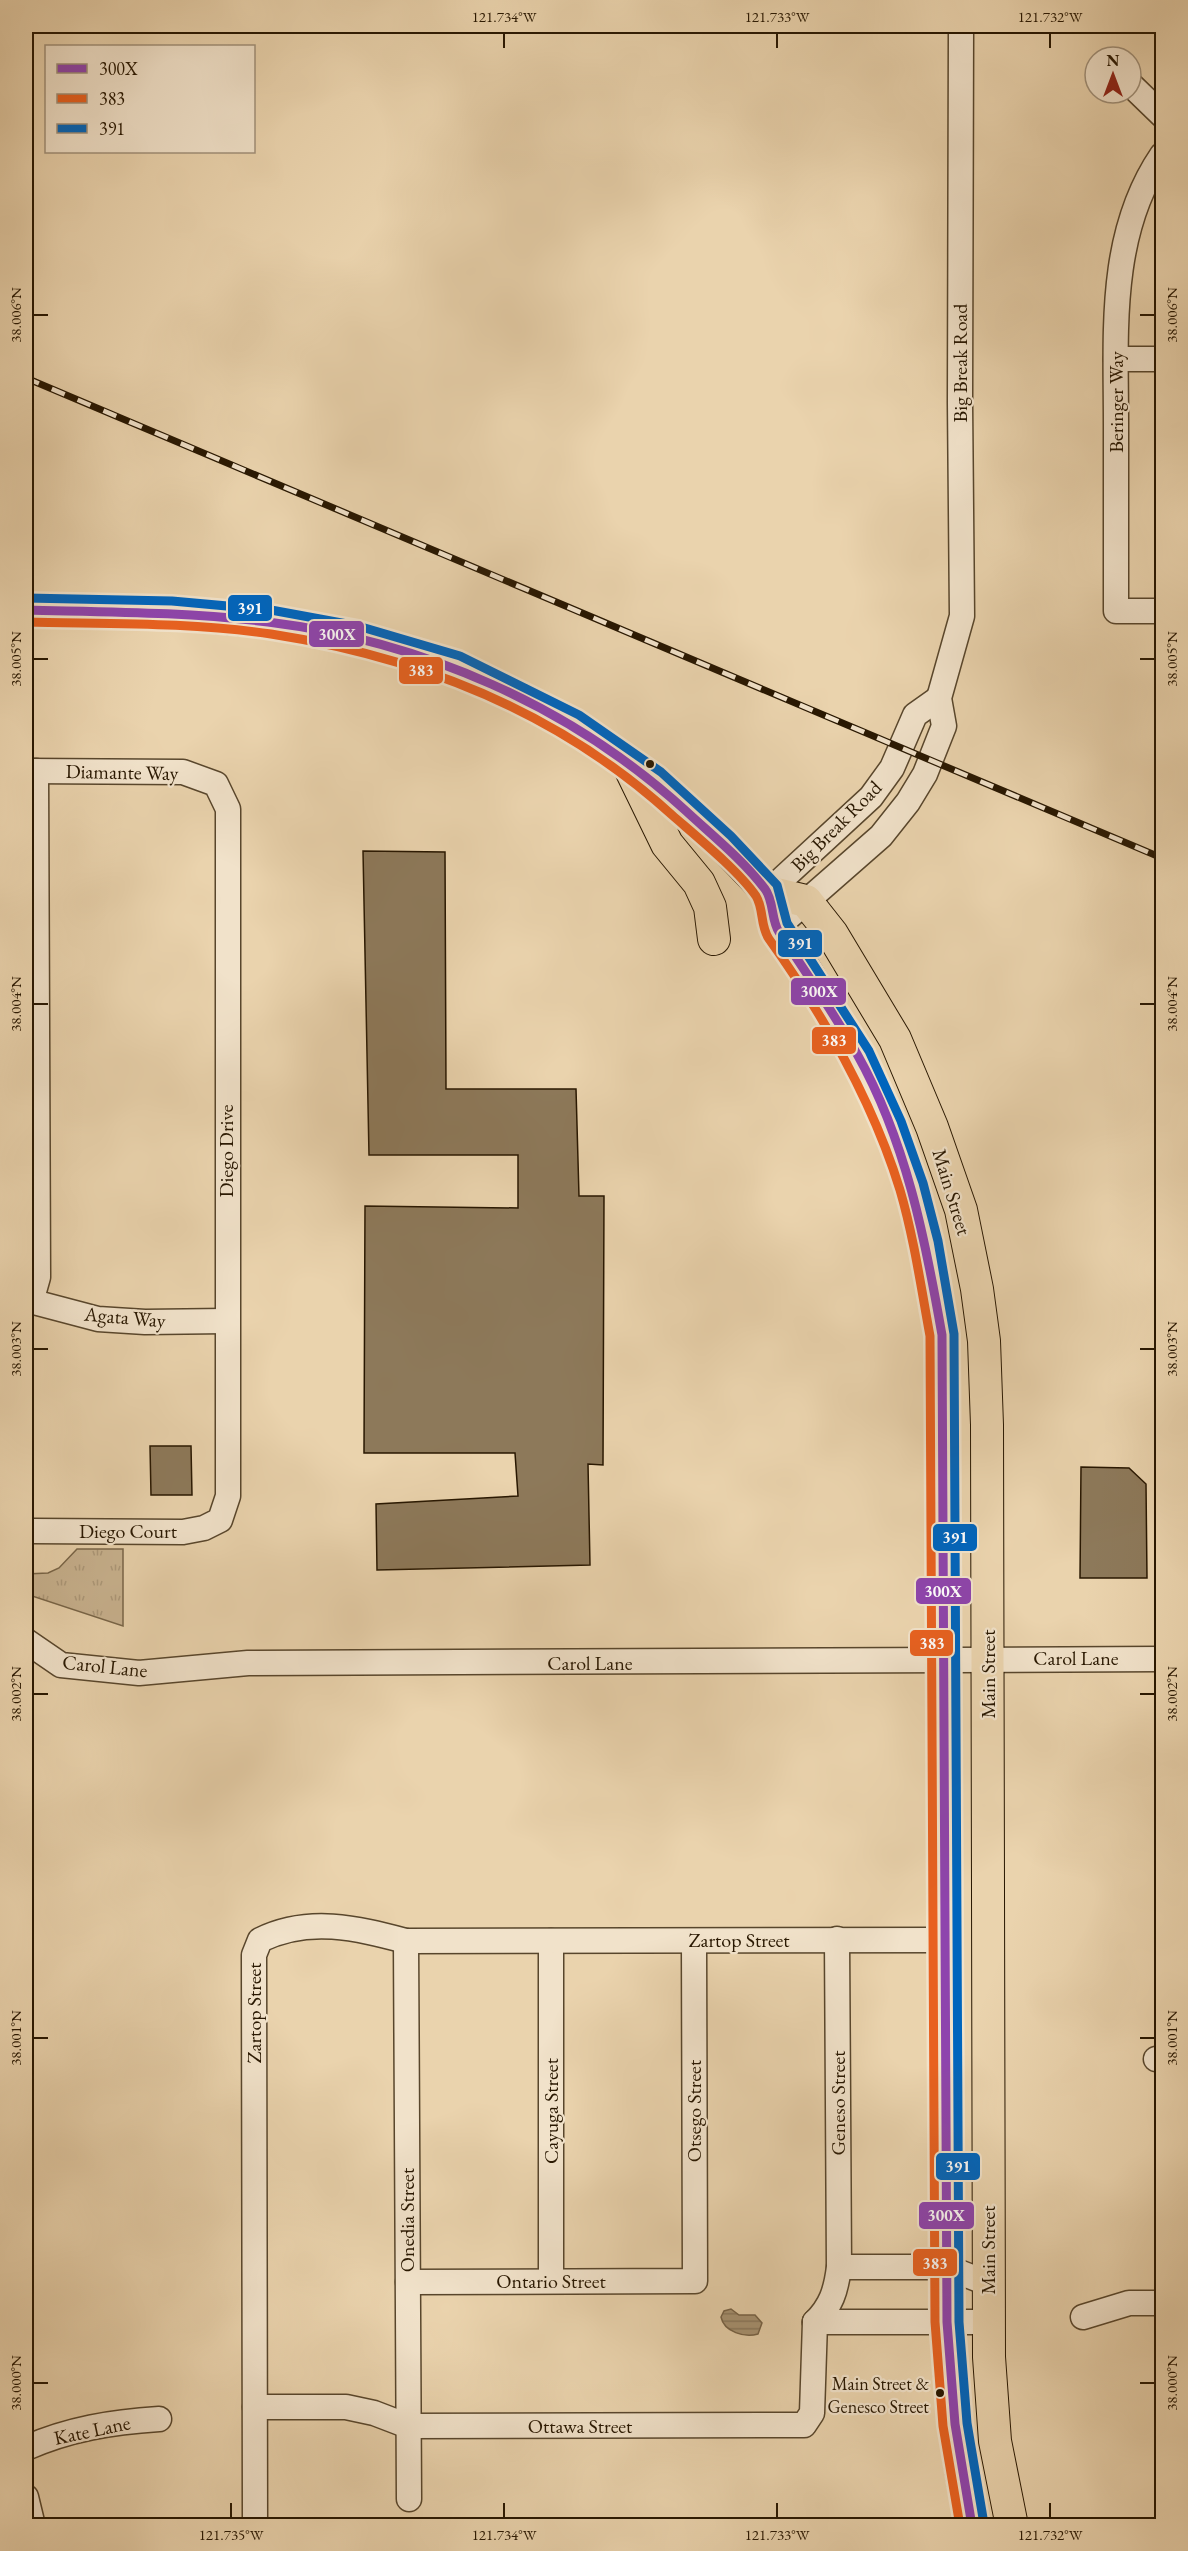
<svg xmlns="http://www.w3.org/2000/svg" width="1188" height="2551" viewBox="0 0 1188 2551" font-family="'EB Garamond',serif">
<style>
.park{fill:url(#park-tufts);stroke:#786548;stroke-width:1.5}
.water{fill:url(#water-rules);stroke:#756145;stroke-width:1.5}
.building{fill:#8d795a;stroke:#281701;stroke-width:1.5}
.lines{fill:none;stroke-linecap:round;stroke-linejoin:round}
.minor-casing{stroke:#58462c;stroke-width:27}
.major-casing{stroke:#281701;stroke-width:34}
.minor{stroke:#f1e2ca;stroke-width:24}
.major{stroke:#ead3ad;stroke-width:32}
.rail-casing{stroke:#281701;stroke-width:7}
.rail{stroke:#f1e2ca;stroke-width:4.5;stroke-dasharray:14;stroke-linecap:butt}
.bus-1-casing{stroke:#f1e2ca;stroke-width:14}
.bus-2-casing{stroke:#f1e2ca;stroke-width:14}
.bus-3-casing{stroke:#f1e2ca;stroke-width:14}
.bus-1{stroke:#8e44ad;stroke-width:9}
.bus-2{stroke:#e86120;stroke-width:9}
.bus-3{stroke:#0065bd;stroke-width:9}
.ticks{fill:none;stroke:#281701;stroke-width:2}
.bus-dot{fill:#281701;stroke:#f1e2ca;stroke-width:2}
.labels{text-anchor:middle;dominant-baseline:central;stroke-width:4.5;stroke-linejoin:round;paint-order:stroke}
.bus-label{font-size:18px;fill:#281701;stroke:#f1e2ca;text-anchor:end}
.street-label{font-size:20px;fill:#281701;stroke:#f1e2ca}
.line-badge{stroke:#f1e2ca;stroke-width:2}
.badge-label{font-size:16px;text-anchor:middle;font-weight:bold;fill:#fff}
.neatline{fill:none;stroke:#281701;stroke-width:2}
.ticks-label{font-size:15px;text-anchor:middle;fill:#281701}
</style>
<defs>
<pattern id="park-tufts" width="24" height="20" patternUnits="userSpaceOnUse" patternTransform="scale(1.5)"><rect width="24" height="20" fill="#c9b390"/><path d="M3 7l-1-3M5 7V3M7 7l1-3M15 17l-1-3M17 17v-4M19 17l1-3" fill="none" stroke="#ad997a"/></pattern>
<pattern id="water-rules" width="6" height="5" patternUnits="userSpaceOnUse" patternTransform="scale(1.5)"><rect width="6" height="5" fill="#a89373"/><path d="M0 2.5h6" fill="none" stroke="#89775c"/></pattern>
</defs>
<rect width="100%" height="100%" fill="#ead3ad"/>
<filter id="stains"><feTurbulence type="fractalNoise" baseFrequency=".00333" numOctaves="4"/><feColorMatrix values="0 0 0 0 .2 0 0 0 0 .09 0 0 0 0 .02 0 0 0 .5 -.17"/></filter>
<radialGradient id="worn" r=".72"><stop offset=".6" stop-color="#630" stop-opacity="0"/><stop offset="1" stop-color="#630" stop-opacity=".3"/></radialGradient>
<!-- park -->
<polygon class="park" points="77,1549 123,1549 123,1626 26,1594 26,1574 48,1573 59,1568"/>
<!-- water -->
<path class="water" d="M731,2309l8,6h16l7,8 -4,11c-13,4 -34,-2 -37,-17l3,-6z"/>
<!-- building -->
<g class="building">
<polygon points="363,851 445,852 446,1089 576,1089 579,1196 604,1196 603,1465 588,1464 590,1565 377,1570 376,1504 518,1496 515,1453 364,1453 365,1206 518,1208 518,1155 369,1155"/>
<polygon points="150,1446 191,1446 192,1495 151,1495"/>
<polygon points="1081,1467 1129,1468 1146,1484 1147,1578 1080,1578"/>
</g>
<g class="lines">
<defs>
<g id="minor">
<polyline points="1131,85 1162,115"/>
<path d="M1162,155c-54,79 -46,177 -46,269 0,62 0,124 0,187h46"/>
<polyline points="1116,359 1162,359"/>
<polyline points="26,771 183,772 216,784 228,809 228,1496 220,1520 204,1528 183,1532 33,1531"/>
<polyline points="768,892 871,797 892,768 915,715 939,698"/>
<polyline points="776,928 881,836 908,802 925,774 944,726 939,698 962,616 960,403 961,26"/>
<polyline points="26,1300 98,1319 145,1322 226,1321"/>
<polyline points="31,1302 38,1277 36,771"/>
<polyline points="26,1641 61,1665 139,1673 248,1663 1162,1659"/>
<polyline points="406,1941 409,2499"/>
<polyline points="551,1941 551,2281"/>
<polyline points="1156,2059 1162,2059"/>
<polyline points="839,2267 946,2267 987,2283"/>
<polyline points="408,2282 695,2281 694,1941"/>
<polyline points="1083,2317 1129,2303 1162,2303"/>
<path d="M815,2322c16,-16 21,-31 24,-55l-2,-328"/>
<polyline points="815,2322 988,2322"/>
<polyline points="255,2407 346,2407 374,2413 408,2426 804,2425 812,2413 815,2322"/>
<path d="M26,2448c43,-19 86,-26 133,-29"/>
<polyline points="26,2497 33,2526"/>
<path d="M255,2526l-1,-571 6,-15c49,-24 96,-12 146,1l540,-1"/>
</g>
<g id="major">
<path d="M26,610l145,3 99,9 85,15 100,30 118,58 81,57 69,63 45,47 8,36 21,29 61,99 32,70 21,60 15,57 16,92 5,987c2,69 10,136 25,204"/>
<polyline points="631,770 667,844 699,883 710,907 714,939"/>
<polyline points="768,892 806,901 832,934 895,1039 932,1127 961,1210 977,1289 984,1341 987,1425 989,2357 995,2441 1012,2526"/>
</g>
</defs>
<!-- minor casing -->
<use href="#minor" class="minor-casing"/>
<!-- major casing -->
<use href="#major" class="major-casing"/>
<!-- minor -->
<use href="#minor" class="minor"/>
<!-- major -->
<use href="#major" class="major"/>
<defs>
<polyline id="rail" points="26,378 1162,858"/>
</defs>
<!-- rail casing -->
<use href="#rail" class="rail-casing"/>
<!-- rail -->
<use href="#rail" class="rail"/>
<defs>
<path id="bus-1" d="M26,610c81,2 162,2 242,12 154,19 303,84 418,189 27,25 57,49 79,78 9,12 6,31 14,43 27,40 54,80 78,122 49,87 68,184 85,281l5,987 8,102 17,102"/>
<path id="bus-2" d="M26,622c81,2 164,0 245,12 149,23 289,79 401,181 24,21 67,56 84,81 8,13 4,30 13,43 55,77 103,160 131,251 14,48 21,97 30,146l5,986 8,104 17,100"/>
<polyline id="bus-3" points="26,598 172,601 271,610 358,626 460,656 579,715 661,772 731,836 777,885 787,923 869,1051 901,1121 923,1183 938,1241 954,1334 959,2322 967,2423 984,2524"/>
</defs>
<!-- bus-1 casing -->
<use href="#bus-1" class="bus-1-casing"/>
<!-- bus-2 casing -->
<use href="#bus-2" class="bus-2-casing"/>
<!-- bus-3 casing -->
<use href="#bus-3" class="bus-3-casing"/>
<!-- bus-1 -->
<use href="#bus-1" class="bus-1"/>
<!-- bus-2 -->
<use href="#bus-2" class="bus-2"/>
<!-- bus-3 -->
<use href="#bus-3" class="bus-3"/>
</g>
<!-- ticks -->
<path class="ticks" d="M504,33v15M777,33v15M1050,33v15M33,315h15M1140,315h15M33,659h15M1140,659h15M33,1004h15M1140,1004h15M33,1349h15M1140,1349h15M33,1694h15M1140,1694h15M33,2038h15M1140,2038h15M33,2383h15M1140,2383h15M231,2503v15M504,2503v15M777,2503v15M1050,2503v15"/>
<!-- markers -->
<g class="bus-dot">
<circle cx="650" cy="764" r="5"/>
<circle cx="940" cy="2393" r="5"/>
</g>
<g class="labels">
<!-- bus labels -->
<g class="bus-label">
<text x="929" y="2383">Main Street &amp;<tspan x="929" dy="23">Genesco Street</tspan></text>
</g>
<!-- street labels -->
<g class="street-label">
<text transform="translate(960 363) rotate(-90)">Big Break Road</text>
<text transform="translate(1116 402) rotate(-90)">Beringer Way</text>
<text transform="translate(122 772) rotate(1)">Diamante Way</text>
<text transform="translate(836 826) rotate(-45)">Big Break Road</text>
<text transform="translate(226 1151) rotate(-90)">Diego Drive</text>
<text transform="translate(952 1192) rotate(73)">Main Street</text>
<text transform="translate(125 1317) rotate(5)">Agata Way</text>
<text x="128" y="1531">Diego Court</text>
<text x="1076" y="1658">Carol Lane</text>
<text x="590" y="1663">Carol Lane</text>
<text transform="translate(105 1666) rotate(6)">Carol Lane</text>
<text transform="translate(988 1674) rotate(-90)">Main Street</text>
<text x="739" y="1940">Zartop Street</text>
<text transform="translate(254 2013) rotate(-90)">Zartop Street</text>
<text transform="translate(838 2103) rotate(-90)">Geneso Street</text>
<text transform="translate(551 2111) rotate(-90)">Cayuga Street</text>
<text transform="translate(694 2111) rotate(-90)">Otsego Street</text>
<text transform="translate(407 2220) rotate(-90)">Onedia Street</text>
<text transform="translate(988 2250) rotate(-90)">Main Street</text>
<text x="551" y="2281">Ontario Street</text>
<text x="580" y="2426">Ottawa Street</text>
<text transform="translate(92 2430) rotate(-12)">Kate Lane</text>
</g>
</g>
<g class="line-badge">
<rect x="227" y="594" width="46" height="28" rx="6" fill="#0065bd"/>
<rect x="308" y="620" width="57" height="28" rx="6" fill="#8e44ad"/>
<rect x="398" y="656" width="46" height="29" rx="6" fill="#e86120"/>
<rect x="777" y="929" width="46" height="29" rx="6" fill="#0065bd"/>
<rect x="790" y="977" width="57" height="29" rx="6" fill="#8e44ad"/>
<rect x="811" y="1026" width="46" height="29" rx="6" fill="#e86120"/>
<rect x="932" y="1523" width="46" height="29" rx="6" fill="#0065bd"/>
<rect x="915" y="1577" width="57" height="28" rx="6" fill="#8e44ad"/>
<rect x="909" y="1629" width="45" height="28" rx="6" fill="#e86120"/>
<rect x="935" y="2152" width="46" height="29" rx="6" fill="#0065bd"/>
<rect x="918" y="2201" width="57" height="29" rx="6" fill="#8e44ad"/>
<rect x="912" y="2248" width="46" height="29" rx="6" fill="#e86120"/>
</g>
<g class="badge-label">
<text x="250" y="614">391</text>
<text x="337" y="640">300X</text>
<text x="421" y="676">383</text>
<text x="800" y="949">391</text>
<text x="819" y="997">300X</text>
<text x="834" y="1046">383</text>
<text x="955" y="1543">391</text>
<text x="943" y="1597">300X</text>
<text x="932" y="1649">383</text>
<text x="958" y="2172">391</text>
<text x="946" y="2221">300X</text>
<text x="935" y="2269">383</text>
</g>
<!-- margin -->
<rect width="1188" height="2551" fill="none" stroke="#ead3ad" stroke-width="66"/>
<!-- legend -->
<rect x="45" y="45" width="210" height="108" fill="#f1e2ca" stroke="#a1917a" stroke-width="1.5"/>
<rect x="57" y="64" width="30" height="9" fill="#8e44ad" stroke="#a1917a" stroke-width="1.5"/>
<text x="99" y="75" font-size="18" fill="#281701">300X</text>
<rect x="57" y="94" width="30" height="9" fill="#e86120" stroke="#a1917a" stroke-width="1.5"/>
<text x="99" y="105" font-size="18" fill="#281701">383</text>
<rect x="57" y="124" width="30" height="9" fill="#0065bd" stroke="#a1917a" stroke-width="1.5"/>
<text x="99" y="135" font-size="18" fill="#281701">391</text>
<!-- north arrow -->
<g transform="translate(1113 75)"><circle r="28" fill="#f1e2ca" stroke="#a1917a" stroke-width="1.5"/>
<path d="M0-4.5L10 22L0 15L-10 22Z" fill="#8f2418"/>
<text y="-9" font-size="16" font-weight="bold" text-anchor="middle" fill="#281701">N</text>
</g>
<rect x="33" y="33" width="1122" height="2485" class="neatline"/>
<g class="ticks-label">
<text x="504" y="22">121.734°W</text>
<text x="777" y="22">121.733°W</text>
<text x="1050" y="22">121.732°W</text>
<text transform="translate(16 315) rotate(-90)" y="5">38.006°N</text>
<text transform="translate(1172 315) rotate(-90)" y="5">38.006°N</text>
<text transform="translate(16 659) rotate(-90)" y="5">38.005°N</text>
<text transform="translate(1172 659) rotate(-90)" y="5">38.005°N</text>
<text transform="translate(16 1004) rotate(-90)" y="5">38.004°N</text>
<text transform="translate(1172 1004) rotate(-90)" y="5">38.004°N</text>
<text transform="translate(16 1349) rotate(-90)" y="5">38.003°N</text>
<text transform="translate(1172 1349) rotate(-90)" y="5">38.003°N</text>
<text transform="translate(16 1694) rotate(-90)" y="5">38.002°N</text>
<text transform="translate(1172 1694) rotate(-90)" y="5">38.002°N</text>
<text transform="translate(16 2038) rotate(-90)" y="5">38.001°N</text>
<text transform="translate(1172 2038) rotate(-90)" y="5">38.001°N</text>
<text transform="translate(16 2383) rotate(-90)" y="5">38.000°N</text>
<text transform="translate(1172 2383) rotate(-90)" y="5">38.000°N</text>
<text x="231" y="2540">121.735°W</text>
<text x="504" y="2540">121.734°W</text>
<text x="777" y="2540">121.733°W</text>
<text x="1050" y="2540">121.732°W</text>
</g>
<rect width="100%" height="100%" filter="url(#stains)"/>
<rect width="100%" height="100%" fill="url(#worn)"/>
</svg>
